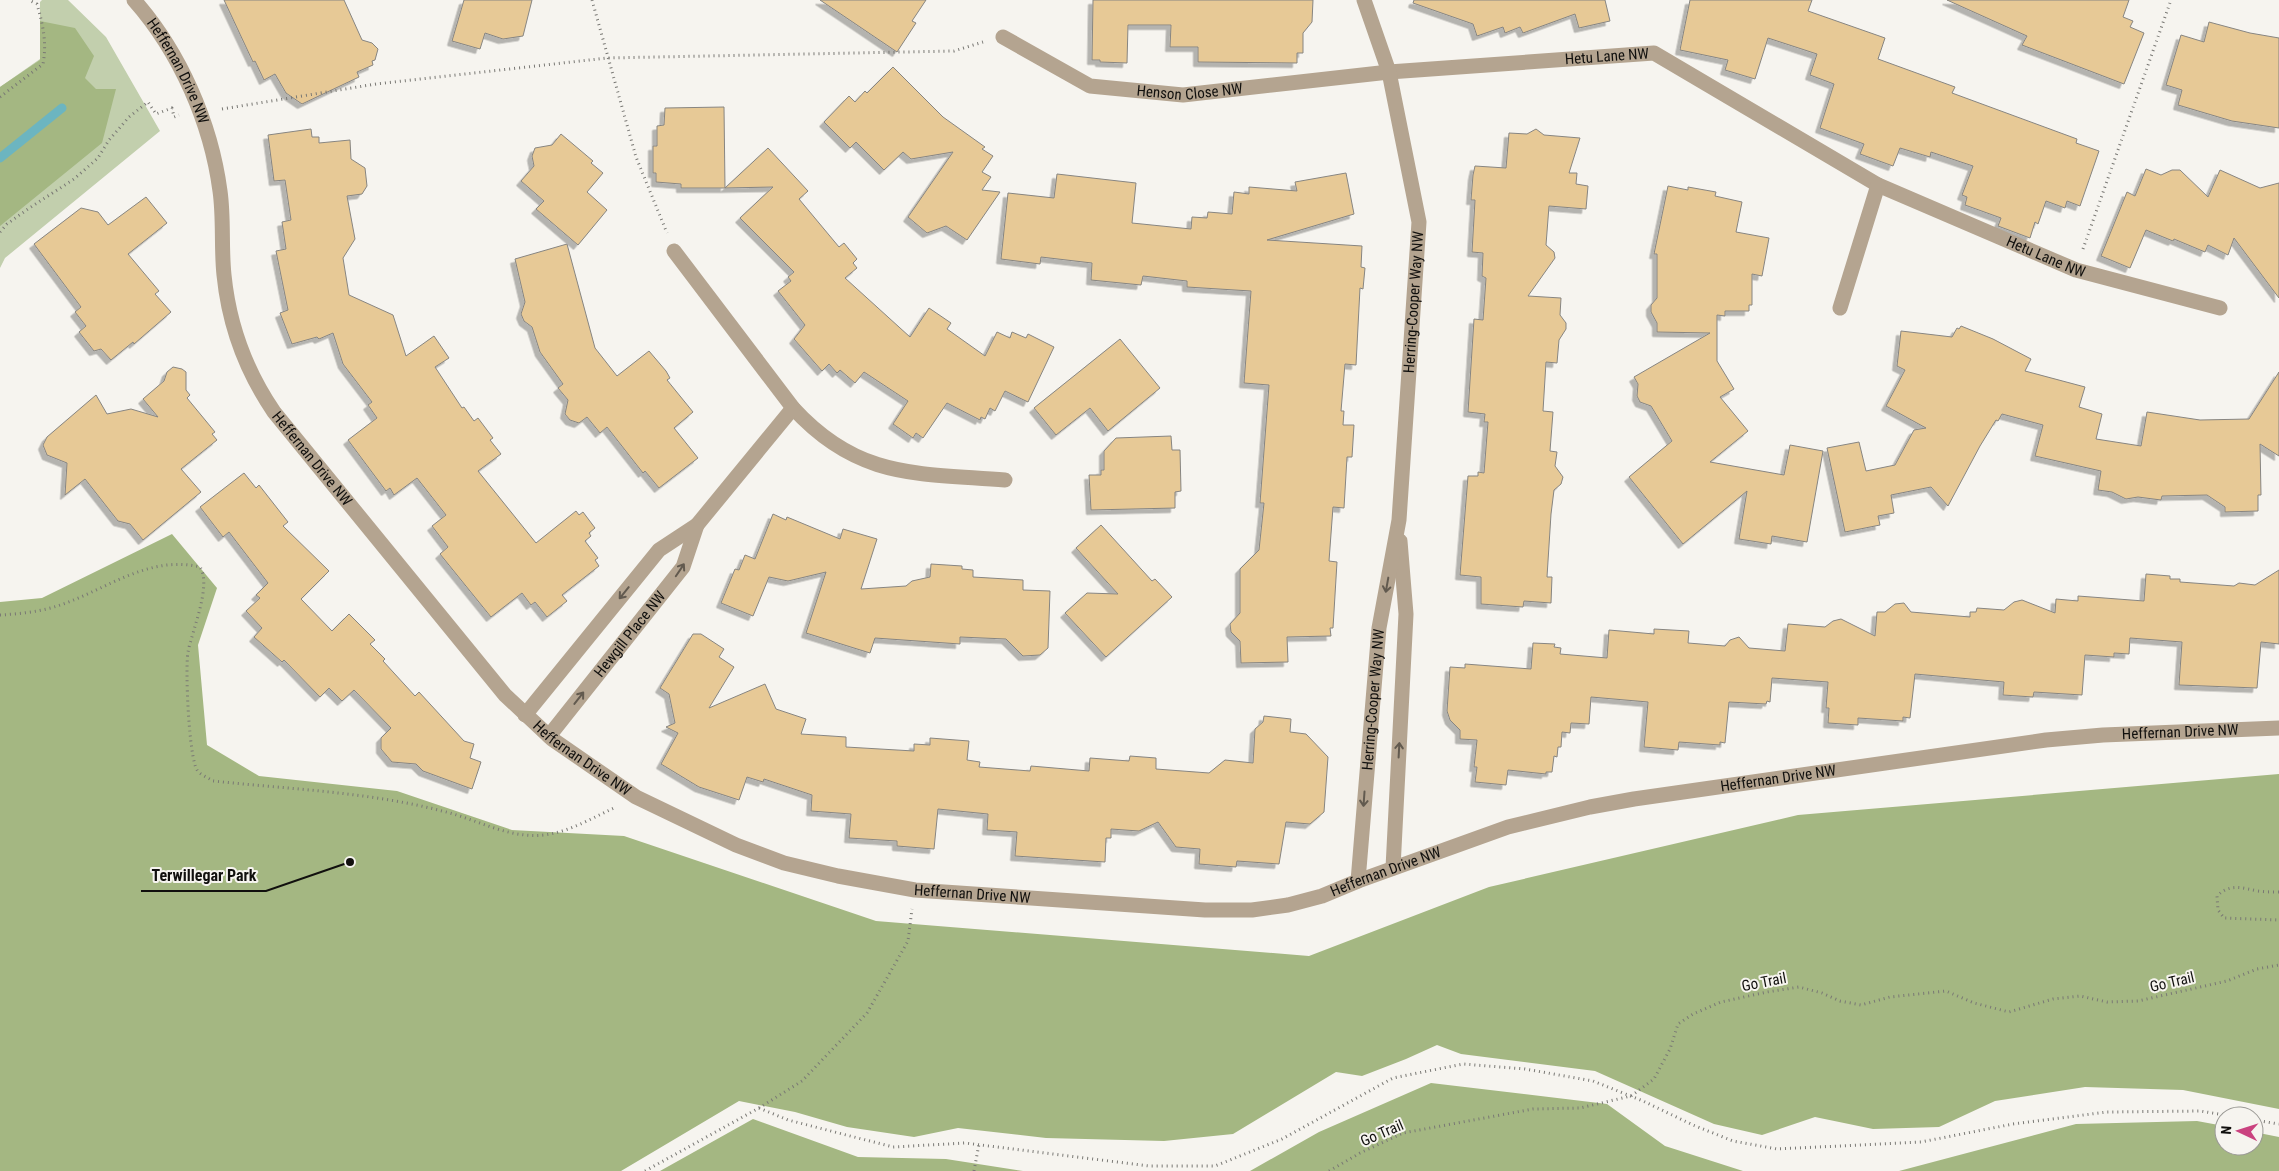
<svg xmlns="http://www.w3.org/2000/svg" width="2279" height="1171" viewBox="0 0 2279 1171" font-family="'Roboto Condensed',sans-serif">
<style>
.green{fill:#c2cfad}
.forest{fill:#a4b782}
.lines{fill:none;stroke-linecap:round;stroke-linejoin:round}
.stream{stroke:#6cb5c0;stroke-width:9}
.building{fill:#e7c996;stroke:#878581;filter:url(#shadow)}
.path{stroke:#797874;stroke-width:3;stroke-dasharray:1 4;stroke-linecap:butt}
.minor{stroke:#b4a490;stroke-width:15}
.oneway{stroke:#625a4f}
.labels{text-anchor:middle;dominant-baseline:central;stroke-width:4;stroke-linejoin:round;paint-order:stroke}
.street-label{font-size:15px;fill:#11100e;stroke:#f6f4ef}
.leader{fill:none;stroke:#11100e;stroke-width:2}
.callout-dot{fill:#11100e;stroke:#f6f4ef;stroke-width:2}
.callout-label{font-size:16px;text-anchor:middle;font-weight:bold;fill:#11100e;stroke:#f6f4ef;stroke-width:4;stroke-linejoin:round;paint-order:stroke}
</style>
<defs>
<filter id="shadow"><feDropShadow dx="-4.5" dy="4.5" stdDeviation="0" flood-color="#0004"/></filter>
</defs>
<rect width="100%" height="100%" fill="#f6f4ef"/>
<!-- green -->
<polygon class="green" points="42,0 68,0 106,37 160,131 5,258 0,268 0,87 40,59 40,2"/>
<!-- forest -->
<g class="forest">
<polygon points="40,21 75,28 94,56 85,78 96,89 116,89 102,143 0,226 0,87 40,60"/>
<polygon points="172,534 217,588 198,645 207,745 259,776 397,791 512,830 624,836 876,921 1309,956 1489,887 1798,815 2279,774 2279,1109 2183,1090 2085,1087 1995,1101 1939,1127 1873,1129 1815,1117 1762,1135 1714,1124 1595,1071 1461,1054 1437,1045 1406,1059 1362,1076 1336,1072 1233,1134 1164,1141 1046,1138 958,1128 914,1137 847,1127 795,1112 739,1101 621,1171 0,1171 0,602 42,598"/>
<polygon points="1431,1083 1607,1104 1665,1146 1743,1171 1250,1171 1319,1132"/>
<polygon points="753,1119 858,1157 946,1159 1023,1171 660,1171"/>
<polygon points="2197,1121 2224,1126 2224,1146 2254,1146 2254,1132 2279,1137 2279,1171 1899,1171 2076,1124"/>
</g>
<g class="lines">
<!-- stream -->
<polyline class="stream" points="0,158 62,108"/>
</g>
<!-- building -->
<g class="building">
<polygon points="224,0 344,0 362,40 372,43 378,49 375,60 372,61 373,65 357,72 359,77 302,104 286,93 275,74 264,80 255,61 253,62"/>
<polygon points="464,0 532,0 523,36 503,39 485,33 480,49 452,41"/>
<polygon points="820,0 926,0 912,21 916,23 897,52"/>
<polygon points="1093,0 1313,0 1312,22 1303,33 1303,53 1297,53 1297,63 1198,62 1198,47 1170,47 1171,25 1128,25 1127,63 1100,62 1100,60 1092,60"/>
<polygon points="1414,0 1605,0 1610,21 1579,28 1575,14 1523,33 1520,27 1505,33 1503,27 1477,36 1473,24 1413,3"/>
<polygon points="1690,0 1812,0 1808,11 1885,38 1878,59 1955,87 1952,93 2077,139 2076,143 2099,151 2080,206 2067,201 2065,208 2046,201 2038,224 2035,222 2030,238 1998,226 2001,218 1965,205 1967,197 1962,195 1973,166 1931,152 1930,157 1900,148 1893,166 1860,154 1864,144 1820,128 1834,84 1810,75 1817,54 1768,38 1755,79 1725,70 1728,60 1680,50"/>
<polygon points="1947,0 2129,0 2123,17 2133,21 2130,27 2144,33 2124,84 2022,45 2027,36"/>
<polygon points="2209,22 2250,33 2279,38 2279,128 2232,121 2178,105 2182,90 2166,85 2181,35 2204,42"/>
<polygon points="893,67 943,117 985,147 982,149 993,156 982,172 991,177 982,190 1000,192 967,240 946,226 927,233 908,217 953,152 911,159 903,152 884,170 856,142 850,148 824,122 849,96 855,102 865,91 867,93"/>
<polygon points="724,107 725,188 681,188 681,184 656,182 656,173 653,173 653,146 657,146 657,126 664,125 665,108"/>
<polygon points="311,129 312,137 319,137 319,143 350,140 351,159 365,168 367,186 362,194 347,196 355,239 343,258 349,295 393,315 406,356 434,336 449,358 435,367 462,408 464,407 474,421 478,418 493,438 490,440 501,454 478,471 536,543 576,511 579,515 583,512 595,528 589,533 591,536 585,541 598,558 595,560 599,566 562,595 567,601 547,617 535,602 531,605 522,593 491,617 440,554 448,547 432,526 446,515 417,478 394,495 390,488 386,491 348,440 377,418 368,405 372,402 343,364 333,333 319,339 317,337 292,344 280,313 288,310 276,251 286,249 282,222 291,220 285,180 274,181 268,135"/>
<polygon points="1536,129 1544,135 1580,138 1569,173 1577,173 1576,184 1588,186 1586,209 1549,206 1546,245 1554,252 1555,258 1528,296 1561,298 1560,315 1566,323 1566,329 1559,340 1557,363 1546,362 1543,411 1553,412 1550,451 1557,452 1555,466 1563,477 1561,484 1554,490 1551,514 1547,577 1552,577 1551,603 1524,601 1523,607 1481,604 1481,577 1460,575 1468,476 1478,476 1478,472 1484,473 1488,422 1484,422 1485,414 1468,412 1474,319 1483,320 1486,278 1482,276 1483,253 1472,252 1475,200 1471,200 1473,175 1475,166 1506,168 1509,133 1527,134"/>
<polygon points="561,134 593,161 591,163 603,173 587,192 607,210 578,245 536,209 544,201 521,181 534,166 532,156 535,148 552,145"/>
<polygon points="768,148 808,191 799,199 839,247 844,243 857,259 853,263 857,268 845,278 910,337 929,308 951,323 947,329 985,356 997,332 1010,338 1012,332 1026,338 1028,334 1054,347 1028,402 1005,391 995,411 990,408 985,419 981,417 980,420 947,403 923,438 916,433 913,438 893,424 908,401 864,372 855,383 840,370 837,373 829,364 822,371 794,339 805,325 778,291 791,281 788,277 794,272 740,218 773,187 725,188"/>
<polygon points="2146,169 2161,175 2172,170 2180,170 2208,197 2220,170 2260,188 2279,183 2279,298 2234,238 2228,255 2208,245 2205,252 2174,239 2173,241 2146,230 2130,268 2101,256 2127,192 2135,196"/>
<polygon points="1346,173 1354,214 1267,240 1362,246 1361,267 1365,268 1363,289 1360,288 1356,365 1345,364 1341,411 1344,411 1343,425 1354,425 1352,457 1347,457 1344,508 1333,507 1329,561 1337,562 1333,628 1330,628 1331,636 1287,637 1288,662 1241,663 1240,641 1231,632 1230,624 1240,613 1240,569 1259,550 1264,503 1260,503 1269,385 1244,383 1251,291 1187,287 1187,281 1143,276 1141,285 1091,280 1092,263 1041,257 1040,264 1001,259 1008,193 1054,198 1057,174 1136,183 1132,223 1191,229 1192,217 1207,218 1208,212 1232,214 1234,192 1249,194 1249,187 1297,191 1295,182"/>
<polygon points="1668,186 1688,190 1688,187 1716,192 1715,196 1742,202 1736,232 1769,238 1762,276 1752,274 1752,305 1749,305 1749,311 1725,311 1725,316 1717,315 1717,361 1734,389 1720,397 1748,431 1710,462 1784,475 1790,445 1823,451 1807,542 1772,536 1771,544 1739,539 1747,491 1683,544 1629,477 1672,441 1651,406 1640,402 1637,396 1638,384 1634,377 1710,333 1657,332 1657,323 1651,312 1651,305 1657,298 1657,254 1654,254"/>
<polygon points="146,197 167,223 128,254 159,291 155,294 171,312 134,344 133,342 111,360 101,349 94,351 79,332 86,326 75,312 81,307 34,244 81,208 98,212 108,225"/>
<polygon points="567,244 595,348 617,376 649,351 666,371 670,378 667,380 693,412 674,428 698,458 659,488 645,471 643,473 607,427 600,433 587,417 579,423 570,420 565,414 568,400 558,388 563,384 540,352 532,327 524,321 521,314 525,302 515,259"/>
<polygon points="1961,326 1993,339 2031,359 2025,371 2085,387 2079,407 2102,414 2096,439 2141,446 2147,412 2200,420 2249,419 2279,372 2279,456 2260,444 2261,495 2258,495 2258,511 2225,512 2225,507 2207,495 2162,496 2161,500 2138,497 2126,499 2112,492 2098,490 2101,471 2035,456 2043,425 2002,414 1998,421 1996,420 1980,446 1948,506 1931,487 1891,495 1894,513 1878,516 1880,525 1845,532 1827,448 1859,442 1866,471 1895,465 1914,430 1926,428 1886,406 1905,370 1897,366 1901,331 1952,337 1957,328 1959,329"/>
<polygon points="1120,339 1160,388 1108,431 1090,408 1056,435 1034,408"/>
<polygon points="173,367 182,369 186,372 186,390 190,395 187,398 215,432 212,434 217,440 181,469 201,492 143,540 130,524 118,521 85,479 65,495 67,463 47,455 43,445 47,437 96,395 107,414 131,409 158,417 143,399 164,381 167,372"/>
<polygon points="1171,436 1172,450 1180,450 1181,491 1175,492 1175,508 1091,510 1089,475 1101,475 1101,470 1104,470 1104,451 1116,438"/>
<polygon points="244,473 256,488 259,485 288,522 283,526 329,571 301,599 332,631 349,614 375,640 370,644 385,659 383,661 415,696 419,692 464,741 474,744 470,758 481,762 472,789 423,771 416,764 392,762 381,749 381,738 391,728 354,690 342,701 329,688 320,697 284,660 282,662 254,637 262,628 246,611 260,598 256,595 268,583 229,532 223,537 200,507"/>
<polygon points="773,514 786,520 787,517 840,539 843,529 877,539 861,589 906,586 912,581 930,577 931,564 962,566 962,569 973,570 973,577 1023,580 1023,590 1050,591 1048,648 1040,655 1023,656 1006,639 960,637 960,644 875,638 870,653 806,633 826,572 788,581 769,577 753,616 721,603 735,569 739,570 745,555 755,559"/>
<polygon points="1101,525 1152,581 1155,579 1172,597 1106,657 1065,613 1087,593 1118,594 1076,548"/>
<polygon points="2279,570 2279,644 2261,642 2257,688 2179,685 2182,642 2130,638 2129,654 2114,653 2114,657 2085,655 2082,695 2034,692 2033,697 2003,695 2004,682 1915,674 1910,718 1903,717 1903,721 1858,718 1858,725 1828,723 1829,708 1826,708 1828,682 1772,678 1770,702 1767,701 1766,704 1729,702 1725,743 1720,742 1720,745 1679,742 1678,750 1644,747 1648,702 1591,697 1589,724 1571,723 1570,733 1562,732 1561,747 1558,747 1557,757 1554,756 1552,772 1546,772 1546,774 1508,770 1506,785 1475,782 1477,767 1474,767 1477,740 1460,739 1460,730 1450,720 1447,711 1450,667 1465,668 1465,664 1531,669 1533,643 1555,644 1554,647 1561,648 1560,654 1607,658 1609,630 1654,634 1654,629 1689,631 1688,643 1725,646 1730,640 1739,637 1749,648 1785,651 1788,624 1825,627 1833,621 1841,619 1875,636 1877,612 1885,612 1895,604 1904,603 1911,612 1970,617 1970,612 1976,612 1977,608 2004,610 2014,602 2022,600 2055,613 2056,599 2078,601 2078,596 2144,601 2146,574 2170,576 2170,579 2180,579 2180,582 2234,586 2239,583 2255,585"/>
<polygon points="693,634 701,634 724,649 719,657 734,667 709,708 765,684 776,709 806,719 801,734 846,737 846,747 914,751 914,744 930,745 930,738 969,741 967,760 980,762 979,767 1030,771 1031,766 1089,771 1090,758 1129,761 1130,756 1156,758 1156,769 1209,773 1225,760 1253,763 1255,729 1263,722 1264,716 1291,719 1290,732 1306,734 1328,757 1324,812 1310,824 1286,822 1279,864 1237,861 1236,867 1199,864 1200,849 1176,847 1158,822 1139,831 1111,829 1111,838 1106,838 1105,862 1015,856 1017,832 987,830 988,814 938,809 934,849 897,846 897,841 849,838 851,814 811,811 812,795 764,779 763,782 747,777 739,800 699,787 661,764 678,733 666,727 675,723 669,694 660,688"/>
</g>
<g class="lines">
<!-- path -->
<g class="path">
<polyline points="592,0 636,157 667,233"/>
<path d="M0,97l43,-33c4,-21 0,-39 -6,-60l-8,-4"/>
<polyline points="222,109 376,84 607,58 954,51 983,42"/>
<polyline points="0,232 7,224 28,209 74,179 98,158 109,140 129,117 148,102 156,114 172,108 174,117 179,115"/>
<polyline points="2083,249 2171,0"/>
<path d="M0,615c18,-1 37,-3 54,-8 48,-14 93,-53 146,-40 12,18 -8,64 -12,85 -3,18 1,105 9,118 3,5 12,8 16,11 75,8 156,11 229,30 35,8 66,28 102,24 25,-3 48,-17 70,-27"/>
<path d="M2279,892c-7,0 -14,0 -21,-1 -16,-3 -28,-8 -41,5l1,14 6,8 55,2"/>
<polyline points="759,1108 788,1120 893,1147 965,1143 1149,1166 1215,1166 1282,1139 1393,1078 1463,1064 1525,1069 1593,1081 1643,1101 1693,1125 1733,1141 1777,1149 1921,1142 2013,1124 2107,1112 2200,1111 2231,1116"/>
<polyline points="2254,1120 2279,1124"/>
<polyline points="645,1171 759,1108 802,1081 867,1013 908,941 912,909"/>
<polyline points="974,1171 979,1144"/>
<polyline points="1329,1171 1360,1153 1403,1133 1533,1109 1580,1108 1631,1096 1654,1079 1670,1049 1678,1024 1693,1014 1721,1002 1767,992 1799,987 1822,993 1840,1001 1861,1005 1890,997 1946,991 1974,1003 2009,1012 2053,999 2080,996 2107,1002 2138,1001 2227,981 2257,969 2279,965"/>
</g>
<!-- minor -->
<g class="minor">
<path id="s1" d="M134,0c46,52 77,123 86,191 4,28 1,56 4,84 5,50 22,96 50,137l231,283 47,44 84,58 100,48 48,18 54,13 77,14 290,20h47l36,-5 34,-9 36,-15 150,-54 82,-20 44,-8 412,-59 57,-5 176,-7"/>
<path id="s2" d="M1003,37l87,49 93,9 206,-23 265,-19 224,132 198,85 144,38"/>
<path d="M674,251l119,157c65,71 123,65 212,72"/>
<polyline points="1840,308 1878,185"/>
<polyline points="525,715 659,550 697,525 793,408"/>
<path id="s3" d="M549,736l134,-169 14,-42"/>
<polyline points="1393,868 1406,614 1400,541"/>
<path id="s4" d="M1358,881l21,-253 20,-108 20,-298 -30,-150 -25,-72"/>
</g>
</g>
<!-- one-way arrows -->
<defs><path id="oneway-shaft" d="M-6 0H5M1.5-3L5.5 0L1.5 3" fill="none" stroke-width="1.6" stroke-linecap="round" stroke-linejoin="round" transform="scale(1.25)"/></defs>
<g class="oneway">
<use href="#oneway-shaft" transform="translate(680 570) rotate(-56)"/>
<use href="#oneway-shaft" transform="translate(1387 585) rotate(100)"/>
<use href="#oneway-shaft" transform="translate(624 593) rotate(129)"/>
<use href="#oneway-shaft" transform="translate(579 698) rotate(-52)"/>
<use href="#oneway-shaft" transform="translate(1399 750) rotate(-87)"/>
<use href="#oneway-shaft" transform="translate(1364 799) rotate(94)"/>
</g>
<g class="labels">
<!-- street labels -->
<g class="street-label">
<text stroke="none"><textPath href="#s2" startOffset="619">Hetu Lane NW</textPath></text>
<text stroke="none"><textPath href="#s1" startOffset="84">Heffernan Drive NW</textPath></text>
<text stroke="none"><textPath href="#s2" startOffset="200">Henson Close NW</textPath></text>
<text stroke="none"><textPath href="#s2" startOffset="1109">Hetu Lane NW</textPath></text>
<text stroke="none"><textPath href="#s4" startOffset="582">Herring-Cooper Way NW</textPath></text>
<text stroke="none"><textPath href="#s1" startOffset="504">Heffernan Drive NW</textPath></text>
<text stroke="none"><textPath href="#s3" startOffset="130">Hewgill Place NW</textPath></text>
<text stroke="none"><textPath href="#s4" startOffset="182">Herring-Cooper Way NW</textPath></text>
<text stroke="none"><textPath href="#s1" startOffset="2559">Heffernan Drive NW</textPath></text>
<text stroke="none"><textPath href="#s1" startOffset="909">Heffernan Drive NW</textPath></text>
<text stroke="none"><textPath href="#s1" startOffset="2154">Heffernan Drive NW</textPath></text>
<text stroke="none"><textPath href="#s1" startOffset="1749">Heffernan Drive NW</textPath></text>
<text stroke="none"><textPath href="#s1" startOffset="1329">Heffernan Drive NW</textPath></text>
<text transform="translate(1764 982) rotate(-11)">Go Trail</text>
<text transform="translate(2172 982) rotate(-13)">Go Trail</text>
<text transform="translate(1382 1133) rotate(-23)">Go Trail</text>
</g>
</g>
<!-- callouts -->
<path class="leader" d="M350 862L266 891H141"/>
<circle class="callout-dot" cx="350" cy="862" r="5"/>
<g class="callout-label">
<text x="204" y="881">Terwillegar Park</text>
</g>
<!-- north arrow -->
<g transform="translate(2239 1131) rotate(274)"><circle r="24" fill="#f6f4ef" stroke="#9a9995"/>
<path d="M0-4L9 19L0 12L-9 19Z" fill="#ca427f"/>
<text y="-8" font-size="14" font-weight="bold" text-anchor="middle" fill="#11100e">N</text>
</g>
</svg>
